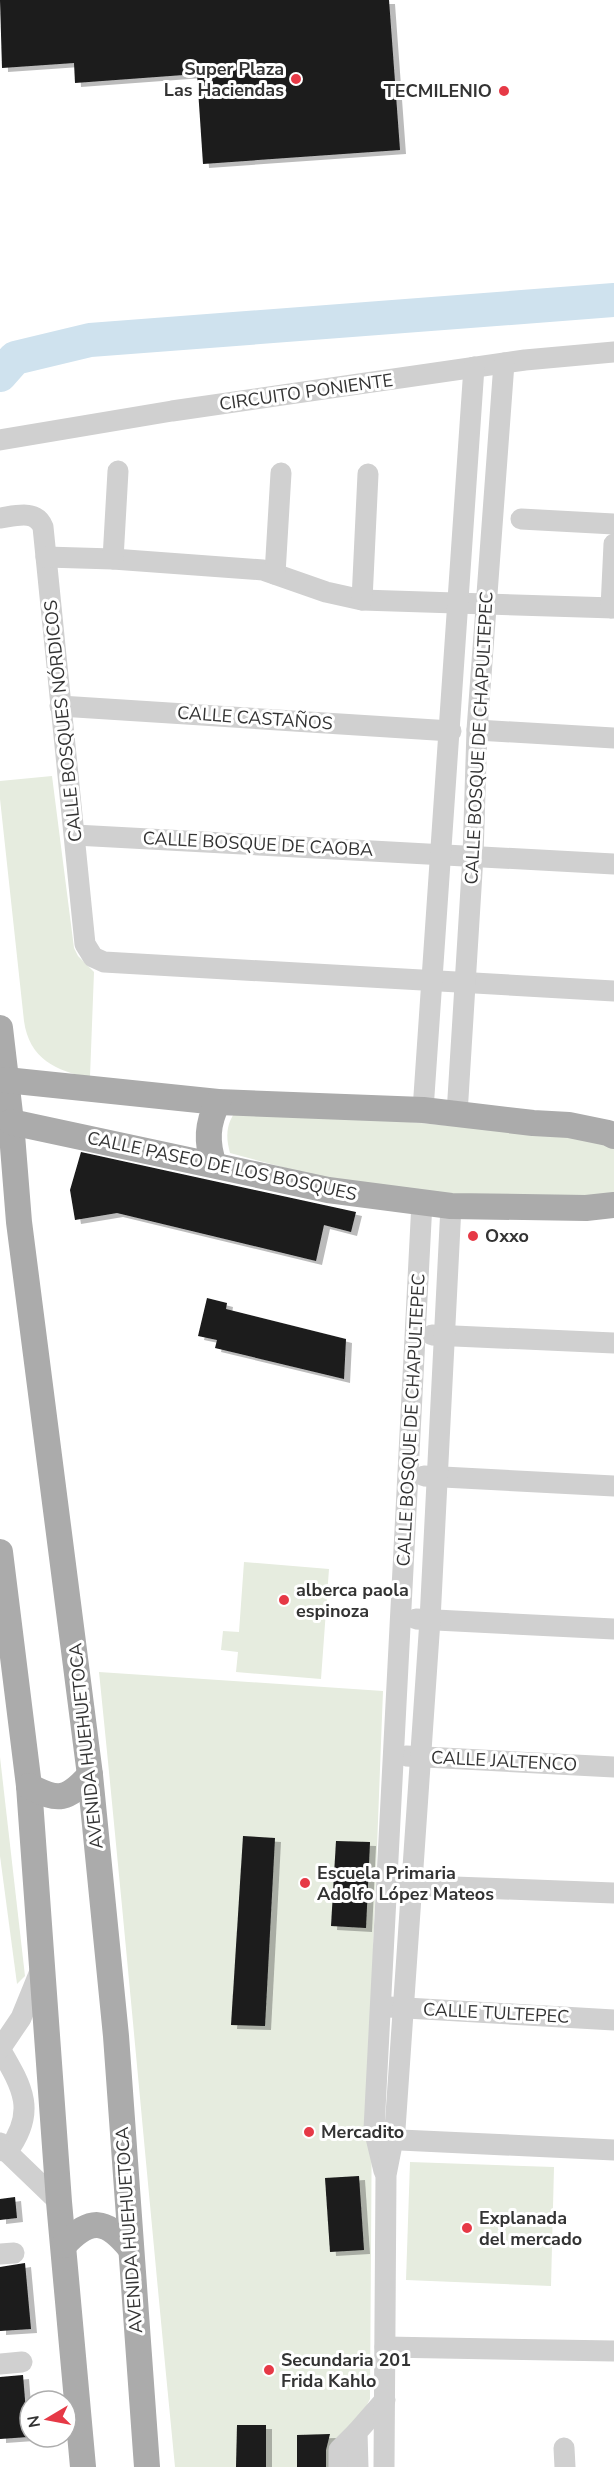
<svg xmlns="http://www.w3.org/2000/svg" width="614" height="2467" viewBox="0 0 614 2467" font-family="'Nunito Sans',sans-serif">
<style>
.green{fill:#e6ecdf}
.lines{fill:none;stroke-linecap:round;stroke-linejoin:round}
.river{stroke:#cfe2ee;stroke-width:34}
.building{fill:#1a1a1a;filter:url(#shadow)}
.minor{stroke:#d0d0d0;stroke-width:21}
.major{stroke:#ababab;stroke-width:26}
.poi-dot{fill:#e63946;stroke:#fff;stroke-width:2}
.labels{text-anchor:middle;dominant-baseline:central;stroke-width:6;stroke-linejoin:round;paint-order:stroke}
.poi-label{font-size:18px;font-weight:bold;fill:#333;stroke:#fff;text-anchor:start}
.street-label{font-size:18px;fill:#333;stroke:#fff}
</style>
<defs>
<filter id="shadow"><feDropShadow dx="6" dy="4" stdDeviation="0" flood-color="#0004"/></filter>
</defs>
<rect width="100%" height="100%" fill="#fff"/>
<!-- green -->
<g class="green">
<path d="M52,776l22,172 4,8 16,16 -4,105c-34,-5 -61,-19 -66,-56l-24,-222v-18z"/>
<path d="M241,1106l371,35 2,3v62l-15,5 -268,-31 -101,-27c-5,-18 -4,-33 11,-47z"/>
<polygon points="244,1562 329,1569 321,1679 236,1672 238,1652 221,1650 223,1631 239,1632"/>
<path d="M99,1672l284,19 -10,260 -3,448 -35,68h-160c-26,-265 -49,-530 -76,-795z"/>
<polygon points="0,1757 25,1976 17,1984 0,1856"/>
<polygon points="410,2162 554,2167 551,2286 406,2280"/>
</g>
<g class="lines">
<!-- river -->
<polyline class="river" points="0,375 15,358 90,340 614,300"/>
</g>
<!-- building -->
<g class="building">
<polygon points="0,0 389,0 400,150 203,164 197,74 75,83 74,63 2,68"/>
<polygon points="81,1152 356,1212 351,1232 324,1225 316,1261 117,1213 75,1220 70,1190"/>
<polygon points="207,1298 227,1303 226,1309 346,1339 344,1379 215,1348 217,1340 198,1336"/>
<polygon points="243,1836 275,1838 265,2026 231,2025"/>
<polygon points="336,1841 370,1842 366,1928 331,1926"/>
<polygon points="359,2176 364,2250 330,2252 325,2178"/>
<polygon points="15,2197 17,2218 0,2220 0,2199"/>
<polygon points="25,2263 31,2329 0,2331 0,2267"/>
<polygon points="23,2375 28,2437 0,2439 0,2377"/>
<polygon points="237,2425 266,2425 266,2467 236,2467"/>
<polygon points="330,2434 326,2450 326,2467 297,2467 297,2435"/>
</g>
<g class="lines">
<!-- minor -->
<g class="minor">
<polyline points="0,440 172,411 525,360 614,352"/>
<path d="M0,518c15,-2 36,-9 43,9l42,417 8,13 11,5 510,29"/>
<polyline points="521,519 614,524"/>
<polyline points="46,557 113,559 263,570 326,592 362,600 614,608"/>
<polyline points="113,559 118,471"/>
<polyline points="275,574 281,473"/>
<polyline points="362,600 368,474"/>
<polyline points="611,608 614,544"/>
<polyline points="60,706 451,731"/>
<polyline points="477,730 614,738"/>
<polyline points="75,835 614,864"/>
<polyline points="423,1110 474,367"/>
<polyline points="457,1114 473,856 477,730 504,363"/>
<polyline points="432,1335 614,1343"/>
<polyline points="424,1476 614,1486"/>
<polyline points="416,1619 614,1629"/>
<polyline points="406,1756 614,1767"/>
<polyline points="399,1885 614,1893"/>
<polyline points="389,2007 614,2020"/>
<path d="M0,2049c23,39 37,63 7,103l-7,-9"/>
<polyline points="0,2049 21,2018 41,1969"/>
<polyline points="379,2139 614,2150"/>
<polyline points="0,2150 7,2152 59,2202"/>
<polyline points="384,2171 374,2129 422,1202"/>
<polyline points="0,2254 14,2253"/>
<polyline points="385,2347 614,2351"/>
<polyline points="0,2364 22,2362"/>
<polyline points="564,2448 565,2467"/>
<polyline points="339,2467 339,2450 357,2432"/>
<polyline points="358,2467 357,2432 385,2400"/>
<polyline points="384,2467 386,2175 395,2129 430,1620 451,1206"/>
</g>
<!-- major -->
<g class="major">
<polyline points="0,1028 11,1122 19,1222 90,1775 116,2036 147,2467"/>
<polyline points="6,1080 218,1102 423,1110 533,1123 569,1125 608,1133 614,1136"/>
<polyline points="11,1122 328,1190 451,1206 586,1208 614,1205"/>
<path d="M214,1165c-8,-23 -7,-41 4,-63"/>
<polyline points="0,1552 29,1786 59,2202 83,2467"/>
<path d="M29,1786c30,16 38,14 61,-11"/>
<path d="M64,2245c26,-28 42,-26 66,3"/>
</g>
</g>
<!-- markers -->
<g class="poi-dot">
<circle cx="296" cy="79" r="6"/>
<circle cx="504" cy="91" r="6"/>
<circle cx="473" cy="1236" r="6"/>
<circle cx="284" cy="1600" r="6"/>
<circle cx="305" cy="1883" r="6"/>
<circle cx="309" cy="2132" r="6"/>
<circle cx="467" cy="2228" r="6"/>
<circle cx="269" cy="2370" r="6"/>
</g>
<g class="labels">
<!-- poi labels -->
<g class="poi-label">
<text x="284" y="69" text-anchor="end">Super Plaza<tspan x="284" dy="21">Las Haciendas</tspan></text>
<text x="492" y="91" text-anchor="end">TECMILENIO</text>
<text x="485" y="1236">Oxxo</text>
<text x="296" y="1590">alberca paola<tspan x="296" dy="21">espinoza</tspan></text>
<text x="317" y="1873">Escuela Primaria<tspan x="317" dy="21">Adolfo López Mateos</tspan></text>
<text x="321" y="2132">Mercadito</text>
<text x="479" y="2218">Explanada<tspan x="479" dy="21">del mercado</tspan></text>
<text x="281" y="2360">Secundaria 201<tspan x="281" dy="21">Frida Kahlo</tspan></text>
</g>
<!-- street labels -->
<g class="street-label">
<text transform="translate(306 392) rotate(-8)">CIRCUITO PONIENTE</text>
<text transform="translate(255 718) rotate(4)">CALLE CASTAÑOS</text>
<text transform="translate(63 721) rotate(-96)">CALLE BOSQUES NÓRDICOS</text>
<text transform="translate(479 738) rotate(-87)">CALLE BOSQUE DE CHAPULTEPEC</text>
<text transform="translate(258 844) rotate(3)">CALLE BOSQUE DE CAOBA</text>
<text transform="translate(222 1166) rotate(12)">CALLE PASEO DE LOS BOSQUES</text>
<text transform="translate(411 1420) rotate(-87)">CALLE BOSQUE DE CHAPULTEPEC</text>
<text transform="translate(86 1746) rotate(-96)">AVENIDA HUEHUETOCA</text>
<text transform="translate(504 1761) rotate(3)">CALLE JALTENCO</text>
<text transform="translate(496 2013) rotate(3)">CALLE TULTEPEC</text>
<text transform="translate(129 2230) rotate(-94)">AVENIDA HUEHUETOCA</text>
</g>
</g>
<!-- north arrow -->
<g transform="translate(48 2419) rotate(260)"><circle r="28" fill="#ffffff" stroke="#adadad" stroke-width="1.5"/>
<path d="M0-4.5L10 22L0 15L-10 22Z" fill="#e63946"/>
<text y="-9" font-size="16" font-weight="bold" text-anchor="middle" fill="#333333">N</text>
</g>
</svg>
